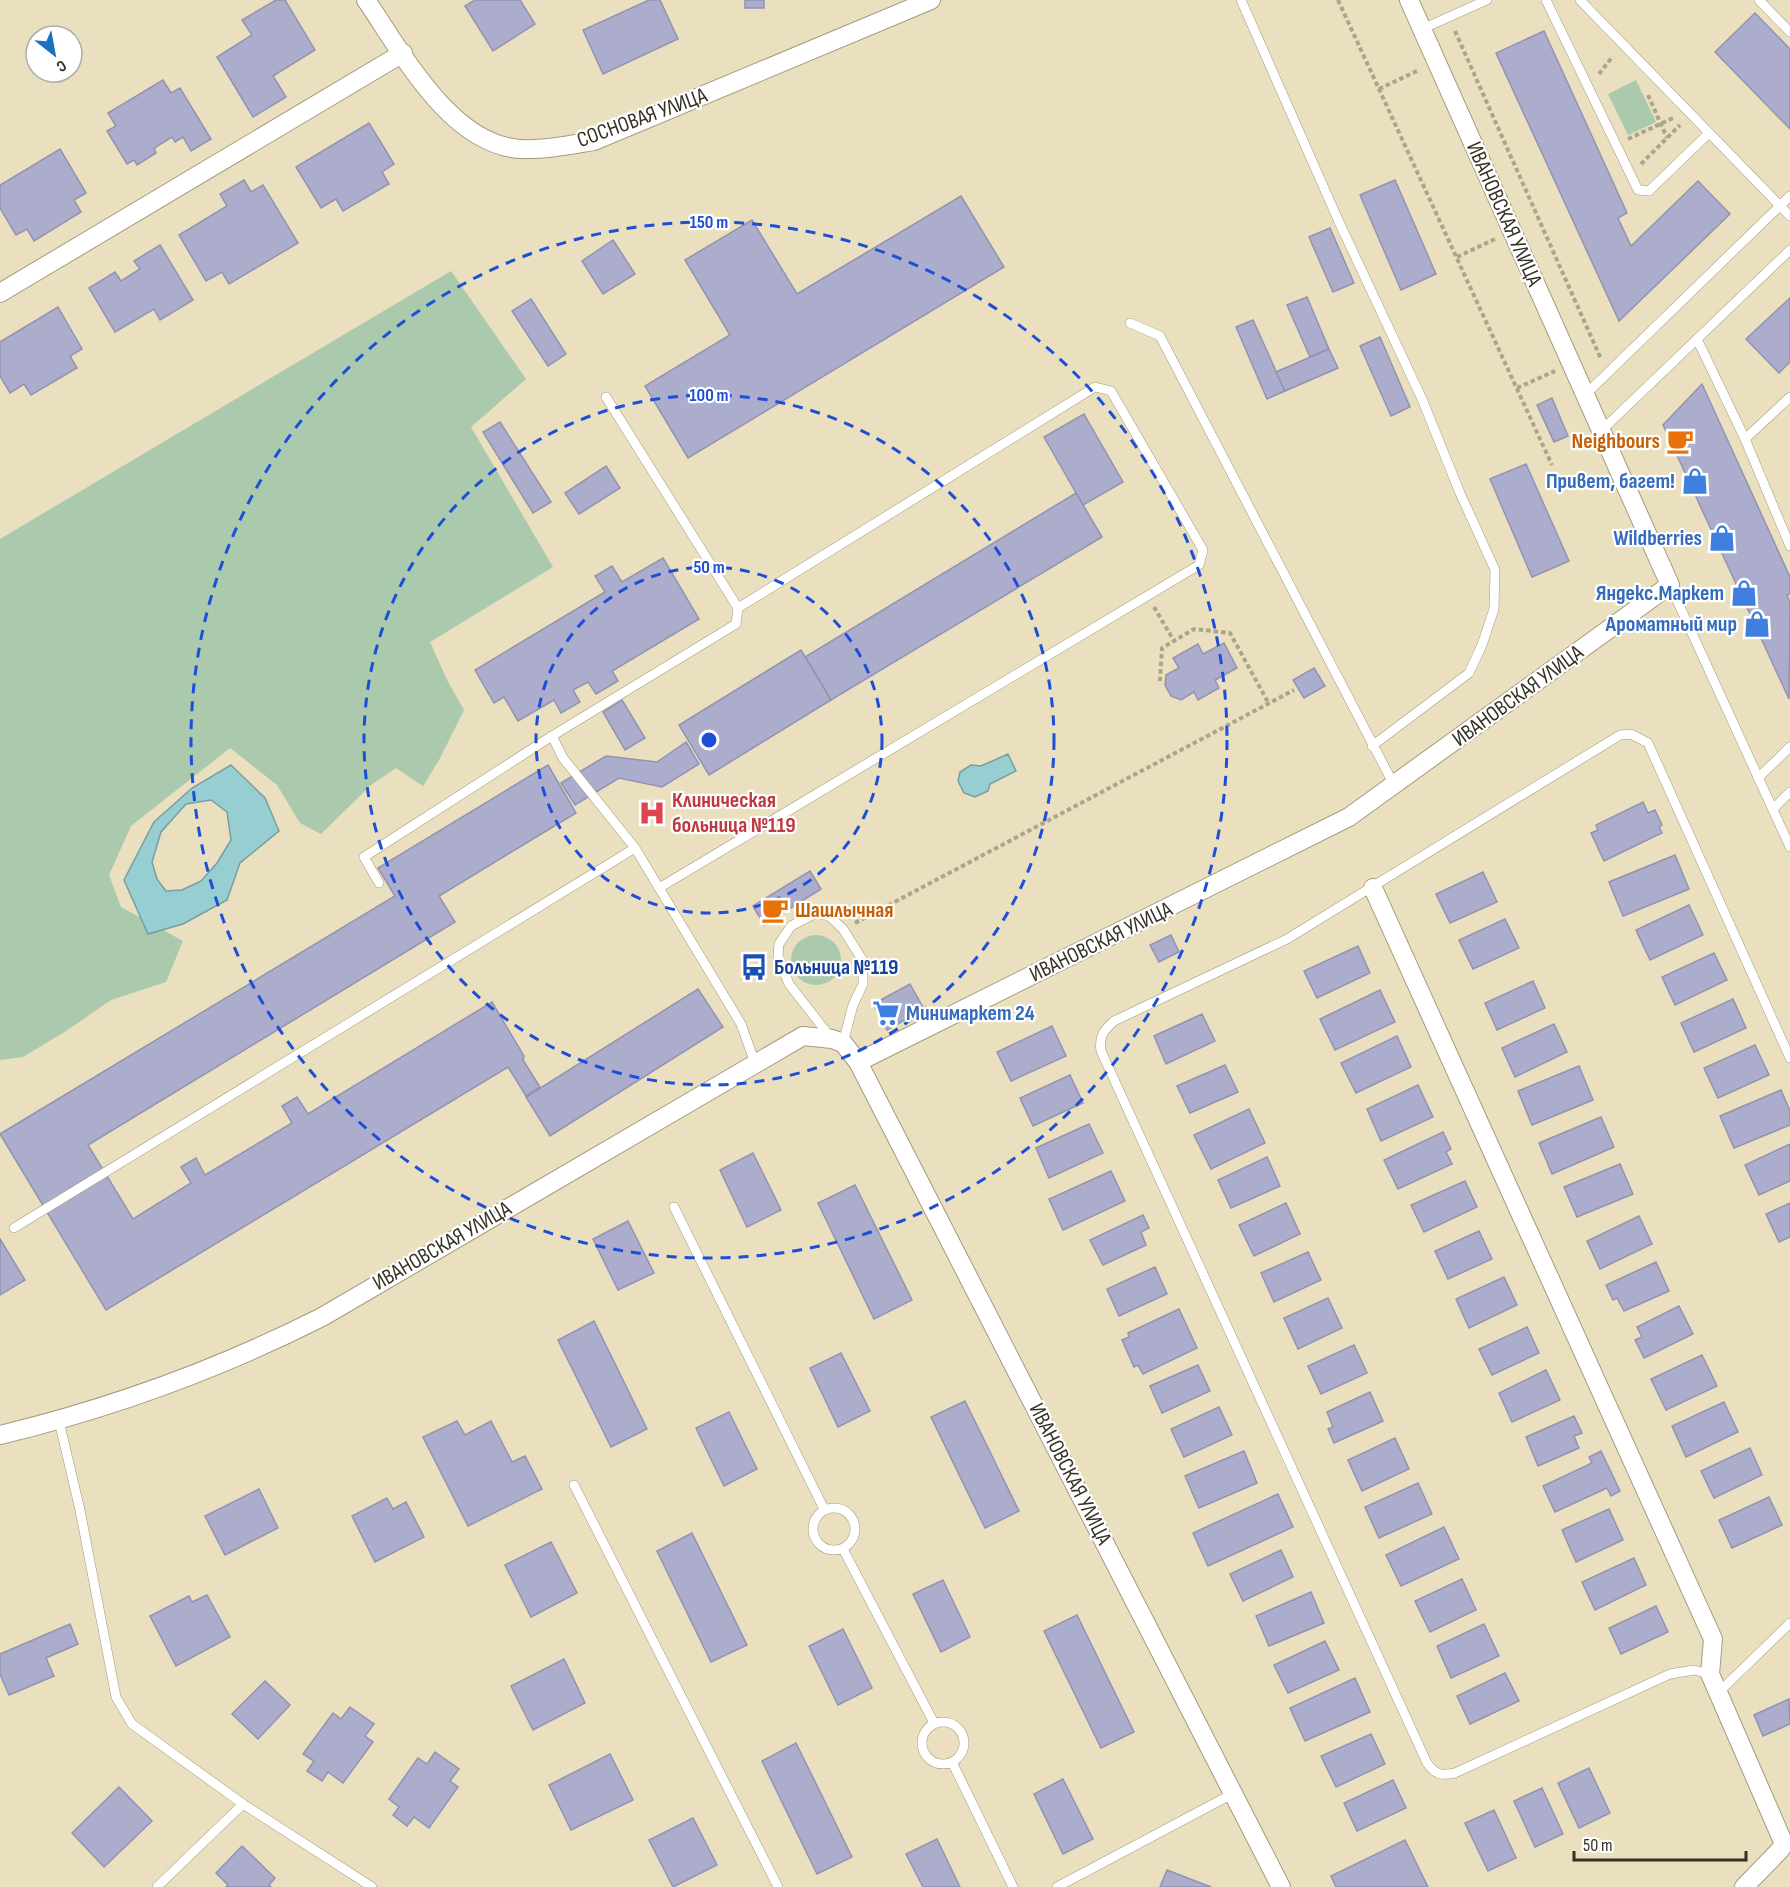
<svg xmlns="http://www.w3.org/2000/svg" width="1790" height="1887" viewBox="0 0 1790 1887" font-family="'Sofia Sans Condensed',sans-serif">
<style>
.green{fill:#aac9ad}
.water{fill:#96ced2;stroke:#799f9e;stroke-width:1.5;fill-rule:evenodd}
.building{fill:#acadcc;stroke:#9293b1;stroke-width:1.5}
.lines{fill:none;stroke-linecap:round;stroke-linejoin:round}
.service-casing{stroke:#a59a7c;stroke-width:10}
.minor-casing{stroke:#a59a7c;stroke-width:20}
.path{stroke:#ada58b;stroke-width:4;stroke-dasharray:4.5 3;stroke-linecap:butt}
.service{stroke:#fff;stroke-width:9}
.minor{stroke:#fff;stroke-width:18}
.ring{fill:none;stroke:#1d4ed8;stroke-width:3;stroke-dasharray:10 8}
.labels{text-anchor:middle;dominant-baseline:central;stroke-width:4.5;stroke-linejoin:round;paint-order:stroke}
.street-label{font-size:22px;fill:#353124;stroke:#fff}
.food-label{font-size:22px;font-weight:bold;fill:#c56008;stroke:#fff;text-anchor:end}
.shop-label{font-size:22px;font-weight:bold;fill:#366cbe;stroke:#fff;text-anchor:end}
.health-label{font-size:22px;font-weight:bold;fill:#be3a42;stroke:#fff;text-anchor:start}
.transit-label{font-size:22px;font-weight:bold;fill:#164399;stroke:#fff;text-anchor:start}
.centre{fill:#1d4ed8;stroke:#fff;stroke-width:3}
.ring-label{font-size:18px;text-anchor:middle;font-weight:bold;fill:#1d4ed8;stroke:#fff;stroke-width:4.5;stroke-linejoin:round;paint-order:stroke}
</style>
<rect width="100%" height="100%" fill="#eadfbf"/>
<!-- green -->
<g class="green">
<polygon points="1636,80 1656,122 1628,135 1608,94"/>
<polygon points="451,271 526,379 471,427 553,567 430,642 447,680 464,710 439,760 423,786 396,768 371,785 321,834 300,823 277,785 230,748 131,826 109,875 121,907 183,941 166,982 111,1000 66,1031 23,1057 0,1060 0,539"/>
<circle cx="816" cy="960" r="25"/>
</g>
<!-- water -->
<g class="water">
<polygon points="1008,754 1016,771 990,784 988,791 975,797 964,793 958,781 960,772 971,765 981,766"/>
<path d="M231,765l34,33 14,33 -39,32 -13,37 -44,24 -35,10 -24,-54 30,-58 38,-34zM211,800l16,12 4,28 -14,23 -16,18 -19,9 -16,1 -9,-12 -5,-17 9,-30 25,-28z"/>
</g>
<!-- building -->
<g class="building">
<polygon points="276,0 285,0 315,50 273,76 286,97 253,117 217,57 252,35 242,20"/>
<polygon points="475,0 520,0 535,24 493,51 465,6"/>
<polygon points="649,0 660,0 678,39 603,74 583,30"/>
<rect x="745" y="0" width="19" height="8"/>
<polygon points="1755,13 1790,49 1790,129 1715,52"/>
<polygon points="1544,31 1627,213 1618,218 1631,246 1698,181 1730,214 1619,321 1496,53"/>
<polygon points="163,80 171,93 180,88 211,139 191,151 183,137 175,142 172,137 154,148 156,153 137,165 134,160 127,164 107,131 116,126 108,113"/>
<polygon points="369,123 394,164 382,172 389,184 343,211 336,199 321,208 296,167"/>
<polygon points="60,149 86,193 74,200 81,212 34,241 27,229 16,235 0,208 0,185"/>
<polygon points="244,180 251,192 263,185 298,243 229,284 222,272 206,281 179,235 227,206 220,194"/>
<polygon points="1395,180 1436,274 1401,290 1360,195"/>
<polygon points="961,196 1004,267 688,458 645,386 730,335 685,260 752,220 797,294"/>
<polygon points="1330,228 1354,283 1333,292 1309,237"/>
<polygon points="613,240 635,274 603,294 582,261"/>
<polygon points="160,245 193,300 160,320 154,309 115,332 89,288 115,272 121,281 140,269 134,261"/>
<polygon points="1307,297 1329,349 1310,357 1287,305"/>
<polygon points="1790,298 1790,362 1779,373 1746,339"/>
<polygon points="531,299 566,354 548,366 512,311"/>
<polygon points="58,307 82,349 70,356 77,368 31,395 24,384 10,393 0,376 0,342"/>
<polygon points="1253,320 1285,391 1267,399 1236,327"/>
<polygon points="1380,337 1410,407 1391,416 1360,346"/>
<polygon points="1329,349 1338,368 1285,391 1276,372"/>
<polygon points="1702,384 1790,577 1790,594 1787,595 1790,602 1789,699 1663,425"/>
<polygon points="1552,398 1568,436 1554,442 1537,405"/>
<polygon points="1084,414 1123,482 1083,505 1044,437"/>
<polygon points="500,422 551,502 533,513 483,432"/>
<polygon points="1526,464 1569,561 1532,577 1490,479"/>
<polygon points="606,466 620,488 579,514 565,493"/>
<polygon points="1076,493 1102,537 831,700 805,657"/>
<polygon points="663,558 699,619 612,671 618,681 596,694 588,682 573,690 580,702 561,713 554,700 518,721 504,697 494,703 475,670 605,592 595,576 612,566 622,582"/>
<polygon points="1224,643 1237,668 1215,680 1219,688 1198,700 1194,692 1181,700 1171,696 1165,685 1166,675 1179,668 1173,658 1198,644 1203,654"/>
<polygon points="801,650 831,700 709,775 679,725"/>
<polygon points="1314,668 1325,686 1304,698 1293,680"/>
<polygon points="622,700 645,738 625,750 603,712"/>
<polygon points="686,742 699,764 662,787 619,778 575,805 561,783 606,756 657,762"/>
<polygon points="548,765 576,813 439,896 455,922 88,1145 133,1219 191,1183 181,1167 196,1158 205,1175 292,1123 282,1106 297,1097 308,1114 492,1002 524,1056 523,1060 540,1087 526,1096 508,1067 106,1310 0,1134 395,896 378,868"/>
<polygon points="1643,802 1648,813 1655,810 1662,825 1659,827 1662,833 1604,861 1591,833 1598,830 1596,825"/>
<polygon points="1675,855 1689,889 1623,916 1609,882"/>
<polygon points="810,871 821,889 764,925 753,906"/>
<polygon points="1483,872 1497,902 1450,923 1436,894"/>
<polygon points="1689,905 1703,935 1650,960 1636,930"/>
<polygon points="1505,919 1519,948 1473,969 1459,940"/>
<polygon points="1171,935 1179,952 1159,962 1150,945"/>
<polygon points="1358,946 1370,973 1317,998 1304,971"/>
<polygon points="1714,953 1727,980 1675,1005 1662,977"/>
<polygon points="1533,981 1545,1008 1497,1030 1485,1003"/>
<polygon points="910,984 924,1009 887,1030 873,1004"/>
<polygon points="698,989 723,1027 550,1136 526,1097"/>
<polygon points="1380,990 1395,1022 1335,1050 1320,1019"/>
<polygon points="1733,999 1746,1028 1694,1052 1681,1023"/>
<polygon points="1202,1014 1215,1041 1166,1064 1154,1036"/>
<polygon points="1554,1024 1567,1052 1515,1077 1502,1048"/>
<polygon points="1052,1026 1066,1056 1011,1081 997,1052"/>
<polygon points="1397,1036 1411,1067 1356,1093 1341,1063"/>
<polygon points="1755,1045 1769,1075 1718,1098 1704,1068"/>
<polygon points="1225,1065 1238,1092 1190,1113 1177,1086"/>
<polygon points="1579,1066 1593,1100 1532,1125 1518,1091"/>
<polygon points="1070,1075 1083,1103 1033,1126 1020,1098"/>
<polygon points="1418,1085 1433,1117 1381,1141 1367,1109"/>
<polygon points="1781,1090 1790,1111 1790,1125 1734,1148 1720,1116"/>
<polygon points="1249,1109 1265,1143 1211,1169 1194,1135"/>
<polygon points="1601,1117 1614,1147 1552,1174 1539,1143"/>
<polygon points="1089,1124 1103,1153 1049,1178 1036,1148"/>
<polygon points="1443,1132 1451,1149 1446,1152 1452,1164 1398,1189 1384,1160"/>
<polygon points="1790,1144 1790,1181 1759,1195 1745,1165"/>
<polygon points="753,1153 781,1210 747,1227 720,1170"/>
<polygon points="1267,1157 1280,1186 1231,1208 1218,1180"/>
<polygon points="1620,1164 1633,1194 1577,1217 1564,1187"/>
<polygon points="1111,1171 1125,1201 1063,1230 1049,1199"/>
<polygon points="1465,1181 1477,1207 1424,1232 1411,1205"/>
<polygon points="855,1185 912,1300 874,1319 818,1203"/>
<polygon points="1286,1203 1300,1234 1254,1256 1239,1225"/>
<polygon points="1790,1203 1790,1237 1779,1242 1766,1214"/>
<polygon points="1143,1215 1149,1228 1141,1232 1146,1245 1103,1265 1090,1240"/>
<polygon points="1639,1216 1652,1244 1600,1269 1587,1241"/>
<polygon points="628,1221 654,1273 618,1290 593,1239"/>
<polygon points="1479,1231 1492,1259 1448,1279 1435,1251"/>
<polygon points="0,1239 25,1280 0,1295"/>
<polygon points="1308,1252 1321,1280 1274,1302 1261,1273"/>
<polygon points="1656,1262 1669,1291 1624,1311 1617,1298 1613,1300 1606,1285"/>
<polygon points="1155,1267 1167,1294 1119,1316 1107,1289"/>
<polygon points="1504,1277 1517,1305 1469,1328 1456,1299"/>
<polygon points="1328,1298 1342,1328 1298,1349 1284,1318"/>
<polygon points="1679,1306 1693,1334 1644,1358 1635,1340 1642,1337 1637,1327"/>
<polygon points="1179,1309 1197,1348 1143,1374 1138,1365 1134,1367 1122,1340 1129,1337 1128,1333"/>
<polygon points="594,1321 647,1429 611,1447 558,1340"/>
<polygon points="1527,1327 1539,1353 1492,1375 1479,1349"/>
<polygon points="1354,1345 1367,1373 1321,1394 1308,1366"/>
<polygon points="841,1353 870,1411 838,1427 810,1368"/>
<polygon points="1702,1355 1717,1386 1666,1410 1651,1379"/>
<polygon points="1198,1365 1210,1391 1162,1413 1150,1386"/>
<polygon points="1546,1370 1560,1400 1512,1422 1499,1393"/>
<polygon points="1370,1392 1383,1421 1334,1443 1328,1429 1333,1427 1327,1412"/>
<polygon points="965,1401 1019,1511 985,1528 931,1417"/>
<polygon points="1724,1402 1738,1432 1686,1457 1672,1426"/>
<polygon points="1219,1407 1232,1435 1184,1457 1171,1429"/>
<polygon points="729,1412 757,1469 724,1486 696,1428"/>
<polygon points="1574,1416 1582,1433 1574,1436 1579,1448 1538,1466 1526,1437"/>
<polygon points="457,1421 465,1435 491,1421 512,1462 525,1456 542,1489 468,1526 423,1437"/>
<polygon points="1395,1438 1409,1469 1362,1491 1348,1460"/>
<polygon points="1750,1448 1762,1475 1714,1498 1701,1471"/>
<polygon points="1244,1451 1257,1483 1199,1508 1185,1476"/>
<polygon points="1601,1451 1620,1491 1611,1496 1607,1488 1555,1512 1543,1486 1592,1463 1589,1457"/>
<polygon points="1418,1483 1432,1514 1379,1538 1365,1507"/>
<polygon points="259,1489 278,1528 225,1555 205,1516"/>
<polygon points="1278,1494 1293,1527 1208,1566 1193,1533"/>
<polygon points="1769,1497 1782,1525 1732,1548 1719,1520"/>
<polygon points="387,1498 393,1509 406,1502 424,1537 375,1562 352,1516"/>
<polygon points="1609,1509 1623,1540 1576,1562 1562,1530"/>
<polygon points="1444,1527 1459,1559 1401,1586 1386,1555"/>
<polygon points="692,1533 747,1645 711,1662 657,1551"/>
<polygon points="551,1542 577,1593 531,1617 505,1565"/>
<polygon points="1281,1550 1293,1577 1243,1601 1230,1574"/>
<polygon points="1634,1558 1646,1585 1595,1610 1582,1582"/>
<polygon points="1462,1579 1476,1610 1430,1632 1415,1601"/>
<polygon points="943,1580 970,1637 941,1652 913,1594"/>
<polygon points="1311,1592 1324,1623 1269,1646 1256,1616"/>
<polygon points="207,1595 230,1637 176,1666 150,1616 189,1596 192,1602"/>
<polygon points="1656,1606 1668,1632 1621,1654 1609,1628"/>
<polygon points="1077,1615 1134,1732 1101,1748 1044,1631"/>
<polygon points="70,1624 78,1644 46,1658 54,1676 9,1695 0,1674 0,1654"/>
<polygon points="1484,1624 1499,1656 1451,1678 1437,1646"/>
<polygon points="843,1629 872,1688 838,1705 809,1646"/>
<polygon points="1325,1641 1339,1670 1288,1693 1274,1665"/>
<polygon points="564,1659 585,1703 533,1730 511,1686"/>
<polygon points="1505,1673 1519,1701 1470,1724 1457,1696"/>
<polygon points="1355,1678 1370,1712 1305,1741 1290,1708"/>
<polygon points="265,1681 290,1705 258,1739 232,1714"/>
<polygon points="1789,1699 1790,1724 1763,1736 1754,1715"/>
<polygon points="350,1707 374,1724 365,1736 373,1742 343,1783 328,1772 322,1781 307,1771 314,1761 303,1754 333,1713 341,1719"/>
<polygon points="1371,1734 1385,1764 1336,1787 1321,1756"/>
<polygon points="796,1743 852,1857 817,1874 762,1761"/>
<polygon points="435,1752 459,1769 450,1781 458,1787 429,1828 414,1817 407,1826 393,1815 399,1807 389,1799 418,1758 427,1764"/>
<polygon points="610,1754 633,1800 571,1830 549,1785"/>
<polygon points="1589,1768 1610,1813 1579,1828 1558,1783"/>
<polygon points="1063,1779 1093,1839 1063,1854 1034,1794"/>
<polygon points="1393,1780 1406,1808 1357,1831 1344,1803"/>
<polygon points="119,1787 152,1821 104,1867 72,1833"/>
<polygon points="1542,1788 1563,1834 1535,1847 1514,1801"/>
<polygon points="1494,1810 1516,1858 1488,1871 1465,1823"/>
<polygon points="693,1818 717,1865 673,1887 649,1840"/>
<polygon points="937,1839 960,1887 923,1887 906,1854"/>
<polygon points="1405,1840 1428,1887 1336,1887 1331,1876"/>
<polygon points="242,1846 275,1878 269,1885 271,1887 226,1887 228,1885 216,1873"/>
<polygon points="1167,1870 1211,1887 1160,1887"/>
</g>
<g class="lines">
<defs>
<g id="service">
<polyline points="1241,0 1339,222 1422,399 1460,493 1495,570 1494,609 1482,645 1469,673 1372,746"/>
<polyline points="1546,0 1638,190 1649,191 1709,133"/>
<polyline points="1580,0 1790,216"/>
<polyline points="1759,0 1790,32"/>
<polyline points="1422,29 1487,0"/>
<polyline points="1130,323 1160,336 1394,785"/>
<polyline points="1697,339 1745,439 1790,546"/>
<polyline points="1585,395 1790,196"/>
<polyline points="606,397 738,608 1095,387 1111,391 1203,550 1199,565 659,888"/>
<polyline points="1601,431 1790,250"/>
<polyline points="1745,439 1790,397"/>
<polyline points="1670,585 1790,847"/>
<polyline points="552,736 563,758 635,848"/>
<polyline points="1758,778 1790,747"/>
<polyline points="1773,809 1790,792"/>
<polyline points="379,883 364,857 552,736 736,624 738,608"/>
<polyline points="831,1038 789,984 778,956 779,944 791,926 816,913 829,916 843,929 863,961 863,984 853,1005 843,1043"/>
<polyline points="674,1207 824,1509"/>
<polyline points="14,1228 635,848 741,1024 755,1063"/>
<polyline points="59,1421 80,1510 116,1697 132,1724 243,1804 372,1887"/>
<polyline points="574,1485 778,1887"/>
<circle cx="834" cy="1529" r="21"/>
<polyline points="843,1549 934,1723"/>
<path d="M1710,1674l-16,-4 -24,4 -215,99c-14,3 -19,2 -28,-10l-326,-712c-2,-15 2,-20 13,-30l173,-82 333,-204 11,-1 17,9 142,315"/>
<polyline points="1718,1693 1790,1623"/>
<circle cx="943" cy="1743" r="21"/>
<polyline points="952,1762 1013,1887"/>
<polyline points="157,1887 243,1804"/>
<polyline points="1057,1887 1234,1793"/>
</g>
<g id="minor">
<path d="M366,0c36,52 84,145 155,149 25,1 49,-4 73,-8l337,-141"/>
<polyline points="0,293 403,53"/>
<polyline points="1373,888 1713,1639 1710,1674 1784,1844 1780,1850 1744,1887"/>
<polyline points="858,1062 1349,817 1670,585 1409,0"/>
<path d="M0,1435c112,-27 219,-66 322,-118l481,-281 29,3 11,4 15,19 423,825"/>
</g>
</defs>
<!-- service casing -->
<use href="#service" class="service-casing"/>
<!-- minor casing -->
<use href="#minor" class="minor-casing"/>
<!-- path -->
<g class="path">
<polyline points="1338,0 1552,465"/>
<polyline points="1455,31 1601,359"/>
<polyline points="1599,74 1613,56"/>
<polyline points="1379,89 1419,70"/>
<polyline points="1648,95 1667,138"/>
<polyline points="1628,139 1673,118"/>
<polyline points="1641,164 1680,125"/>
<polyline points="1457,257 1495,239"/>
<polyline points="1517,388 1555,371"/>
<polyline points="1154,607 1174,641"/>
<polyline points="1160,681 1162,648 1194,629 1230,633 1269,704"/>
<polyline points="855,923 1294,690"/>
</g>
<!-- service -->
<use href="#service" class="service"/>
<!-- minor -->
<use href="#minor" class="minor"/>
</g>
<!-- distance rings -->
<g class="ring">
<circle cx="709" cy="740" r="173"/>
<circle cx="709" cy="740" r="345"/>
<circle cx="709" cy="740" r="518"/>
</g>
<!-- icons -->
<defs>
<symbol id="cafe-bare" viewBox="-9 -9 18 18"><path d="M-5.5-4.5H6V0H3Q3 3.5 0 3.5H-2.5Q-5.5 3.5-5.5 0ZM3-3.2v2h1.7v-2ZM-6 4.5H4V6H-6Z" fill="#e8710a" stroke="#fff" stroke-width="2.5" paint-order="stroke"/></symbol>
<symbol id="shop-bare" viewBox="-9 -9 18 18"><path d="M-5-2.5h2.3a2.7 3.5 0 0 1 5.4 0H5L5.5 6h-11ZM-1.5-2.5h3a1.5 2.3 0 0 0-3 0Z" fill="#3f7fe0" stroke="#fff" stroke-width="2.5" paint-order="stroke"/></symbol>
<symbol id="hospital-bare" viewBox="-9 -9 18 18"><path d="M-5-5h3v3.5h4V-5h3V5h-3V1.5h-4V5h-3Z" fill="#e0444e" stroke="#fff" stroke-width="2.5" paint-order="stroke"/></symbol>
<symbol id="bus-bare" viewBox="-9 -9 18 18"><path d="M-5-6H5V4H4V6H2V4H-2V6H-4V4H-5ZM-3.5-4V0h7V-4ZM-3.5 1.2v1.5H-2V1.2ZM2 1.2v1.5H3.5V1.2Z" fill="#1a4fb4" stroke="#fff" stroke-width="2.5" paint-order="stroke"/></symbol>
<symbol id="supermarket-bare" viewBox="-9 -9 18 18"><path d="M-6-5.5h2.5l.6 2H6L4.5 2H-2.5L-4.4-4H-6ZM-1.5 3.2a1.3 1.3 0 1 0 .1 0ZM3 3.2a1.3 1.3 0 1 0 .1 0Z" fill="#3f7fe0" stroke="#fff" stroke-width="2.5" paint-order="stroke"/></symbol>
</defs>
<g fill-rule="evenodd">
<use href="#cafe-bare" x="1661" y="422" width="38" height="38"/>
<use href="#shop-bare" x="1676" y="462" width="38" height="38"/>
<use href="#shop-bare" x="1703" y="519" width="38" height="38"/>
<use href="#shop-bare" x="1725" y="574" width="38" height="38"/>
<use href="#shop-bare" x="1738" y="605" width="38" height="38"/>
<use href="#hospital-bare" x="633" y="794" width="38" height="38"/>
<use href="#cafe-bare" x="756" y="891" width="38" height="38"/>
<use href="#bus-bare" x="735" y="948" width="38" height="38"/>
<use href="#supermarket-bare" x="867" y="994" width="38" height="38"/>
</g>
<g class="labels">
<!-- street labels -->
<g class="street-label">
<text transform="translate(642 118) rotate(-20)">СОСНОВАЯ УЛИЦА</text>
<text transform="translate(1504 214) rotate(66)">ИВАНОВСКАЯ УЛИЦА</text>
<text transform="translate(1518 696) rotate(-36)">ИВАНОВСКАЯ УЛИЦА</text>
<text transform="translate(1101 942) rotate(-26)">ИВАНОВСКАЯ УЛИЦА</text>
<text transform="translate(442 1246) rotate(-30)">ИВАНОВСКАЯ УЛИЦА</text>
<text transform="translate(1070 1474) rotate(63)">ИВАНОВСКАЯ УЛИЦА</text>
</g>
<!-- food labels -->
<g class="food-label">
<text x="1660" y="441">Neighbours</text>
<text x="795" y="910" text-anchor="start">Шашлычная</text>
</g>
<!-- shop labels -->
<g class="shop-label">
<text x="1675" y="481">Привет, багет!</text>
<text x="1702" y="538">Wildberries</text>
<text x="1724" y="593">Яндекс.Маркет</text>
<text x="1737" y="624">Ароматный мир</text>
<text x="906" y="1013" text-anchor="start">Минимаркет 24</text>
</g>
<!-- health labels -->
<g class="health-label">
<text x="672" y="800">Клиническая<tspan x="672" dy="25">больница №119</tspan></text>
</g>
<!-- transit labels -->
<g class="transit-label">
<text x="774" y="967">Больница №119</text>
</g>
</g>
<circle cx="709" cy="740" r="9" class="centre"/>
<g class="ring-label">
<text x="709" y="228">150 m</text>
<text x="709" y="401">100 m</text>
<text x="709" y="573">50 m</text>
</g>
<!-- north arrow -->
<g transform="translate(54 54) rotate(149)"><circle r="28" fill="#ffffff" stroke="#aeada7" stroke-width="1.5"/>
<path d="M0-4.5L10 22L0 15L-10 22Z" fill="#1a71be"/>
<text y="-9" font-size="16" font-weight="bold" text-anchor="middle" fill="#353124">С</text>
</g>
<!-- scale -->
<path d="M1574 1851v9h172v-9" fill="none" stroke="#353124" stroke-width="3"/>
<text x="1583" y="1851" font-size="18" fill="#353124" stroke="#ffffff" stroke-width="4.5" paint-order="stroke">50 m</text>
</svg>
